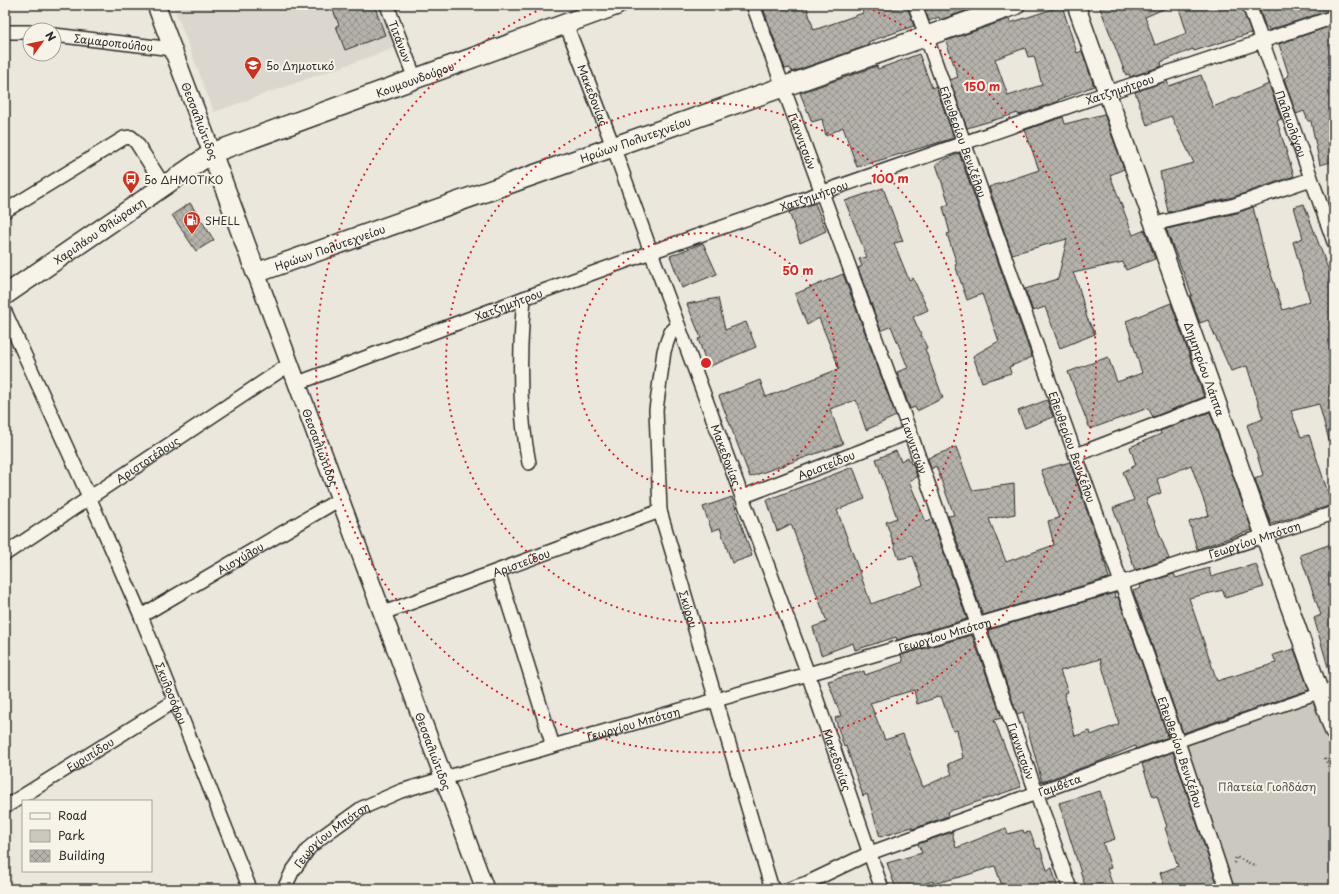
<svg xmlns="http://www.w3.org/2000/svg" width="1339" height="894" viewBox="0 0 1339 894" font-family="'Playpen Sans',sans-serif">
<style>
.built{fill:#dbd7ce}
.park{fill:#cbc8bf;stroke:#7b7a75}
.building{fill:url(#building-cross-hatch);stroke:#2b2b2b;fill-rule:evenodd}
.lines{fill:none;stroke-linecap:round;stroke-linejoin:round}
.pedestrian-casing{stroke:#2b2b2b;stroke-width:13}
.minor-casing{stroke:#2b2b2b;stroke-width:16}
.tertiary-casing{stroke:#2b2b2b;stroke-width:20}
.secondary-casing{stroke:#2b2b2b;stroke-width:22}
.path{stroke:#2b2b2b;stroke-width:2.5;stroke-dasharray:1 3;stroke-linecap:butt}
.pedestrian{stroke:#f7f3e8;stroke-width:10}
.minor{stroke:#f7f3e8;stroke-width:13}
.tertiary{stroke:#f7f3e8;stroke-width:17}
.secondary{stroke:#f7f3e8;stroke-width:19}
.ring{fill:none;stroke:#d62828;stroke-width:2;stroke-dasharray:2 4}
.labels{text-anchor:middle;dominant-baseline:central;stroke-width:4;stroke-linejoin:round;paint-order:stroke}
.street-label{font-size:11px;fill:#2b2b2b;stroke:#f7f3e8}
.poi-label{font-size:11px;fill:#2b2b2b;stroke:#f7f3e8;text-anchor:start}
.park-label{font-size:11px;fill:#535250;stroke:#f7f3e8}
.centre{fill:#d62828;stroke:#f7f3e8;stroke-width:2}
.ring-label{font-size:12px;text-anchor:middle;font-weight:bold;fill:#d62828;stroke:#f7f3e8;stroke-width:4;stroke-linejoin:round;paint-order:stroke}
</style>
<defs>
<pattern id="building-cross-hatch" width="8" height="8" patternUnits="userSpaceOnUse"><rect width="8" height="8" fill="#b5b2ab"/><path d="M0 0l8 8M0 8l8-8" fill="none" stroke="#93918b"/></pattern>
</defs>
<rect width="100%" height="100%" fill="#ebe7dd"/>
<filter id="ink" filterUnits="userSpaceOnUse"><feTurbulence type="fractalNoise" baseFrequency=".025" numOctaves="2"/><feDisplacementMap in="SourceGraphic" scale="8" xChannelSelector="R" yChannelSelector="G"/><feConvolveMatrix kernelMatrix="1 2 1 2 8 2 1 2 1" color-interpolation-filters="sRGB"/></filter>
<g filter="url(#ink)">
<!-- built -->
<polygon class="built" points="173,5 379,5 395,48 214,112"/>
<!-- park -->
<polygon class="park" points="1319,698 1334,741 1334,889 1232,889 1183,744"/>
<!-- building -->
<g class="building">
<polygon points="331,5 374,5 385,35 345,50 336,26 339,25"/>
<polygon points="762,5 806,5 814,30 863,13 861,5 907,5 914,26 868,42 869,45 792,72 790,68 785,69"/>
<polygon points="923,5 982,5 940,20 939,17 929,21"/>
<polygon points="1099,5 1173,5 1145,17 1155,45 1187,33 1178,5 1241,5 1251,33 1194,51 1193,49 1161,62 1162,66 1130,77 1129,74 1126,75"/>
<polygon points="1258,5 1334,5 1334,9 1269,30 1268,27 1266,28"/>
<path d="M1062,6l15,47 5,-2 12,35 -36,14 1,1 -40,14 -1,-2 -51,15 -17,-48 8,-3 -12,-36 63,-22 1,4zM1025,48l3,9 6,-1 8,29 -34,11 -13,-37z"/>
<polygon points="1334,25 1334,161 1320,165 1311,121 1308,121 1304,111 1296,114 1284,78 1289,76 1279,44"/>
<polygon points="919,54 932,88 936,86 954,138 857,167 843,127 826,136 822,119 812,122 800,93 877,66 878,69"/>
<polygon points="1201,75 1213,107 1269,84 1281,119 1277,121 1294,176 1233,197 1168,212 1160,172 1194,163 1171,116 1147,125 1135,92 1167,81 1169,86"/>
<polygon points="1104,114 1124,169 1110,175 1133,235 1145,230 1155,259 1126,270 1123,262 1073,273 1078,284 1087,318 1095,334 1060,348 1045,307 1033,311 1025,289 1058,279 1067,239 1012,254 989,187 1039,170 1025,130 1063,117 1065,124"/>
<polygon points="959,153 1032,357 1009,367 1011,373 982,382 973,356 999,341 982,294 967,300 955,265 957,264 947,234 950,233 943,207 949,204 936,164"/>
<polygon points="883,188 903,241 894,243 909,280 913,278 928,310 913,317 927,348 925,349 943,398 917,411 915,407 910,409 897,372 908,368 891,326 881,331 858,268 862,266 859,259 867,257 845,201"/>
<polygon points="190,203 214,240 196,251 172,215"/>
<polygon points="815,203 826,231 800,243 789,212"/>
<polygon points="1304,204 1334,285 1334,443 1330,444 1319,404 1291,411 1301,437 1309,435 1332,505 1271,524 1255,479 1263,475 1255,448 1247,425 1263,419 1247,366 1231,371 1208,320 1200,323 1190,296 1192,295 1166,229 1237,213 1253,207 1268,268 1269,268 1283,310 1310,301 1293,242 1303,238 1294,207"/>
<polygon points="703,243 717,274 682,288 670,256"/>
<polygon points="843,274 896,416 866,430 856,400 830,409 843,444 750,477 719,396 760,380 766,397 839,369 837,366 838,365 819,318 807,325 795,294"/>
<polygon points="718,298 725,330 746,322 756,347 708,367 698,339 701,338 687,304"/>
<polygon points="1171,303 1204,397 1153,417 1148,408 1090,429 1068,372 1108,357 1117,382 1142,373 1126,321"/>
<polygon points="1047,400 1053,417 1025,428 1018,411"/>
<polygon points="1210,412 1252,530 1197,549 1189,522 1209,515 1191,465 1157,479 1161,493 1146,499 1169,559 1135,570 1113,508 1134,500 1123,472 1136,465 1130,447 1161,434 1160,431"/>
<polygon points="956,447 972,490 1014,484 1015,514 989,519 1006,562 1054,545 1048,521 1059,518 1041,470 1070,462 1103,557 1109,578 983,615 948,516 954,515 936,466 931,469 928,458"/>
<polygon points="896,451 901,461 908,457 911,464 913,463 917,477 909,481 926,522 932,520 967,619 897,640 896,637 855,650 853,643 821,655 813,627 827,622 791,524 777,531 767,500 853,467 865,499 837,510 871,604 923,585 913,556 899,559 886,522 897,518 876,459"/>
<polygon points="732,497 752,556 732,563 720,528 712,531 703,507"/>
<polygon points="1334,543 1334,673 1330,674 1314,618 1321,615 1300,555"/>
<polygon points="1256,564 1264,587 1225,598 1223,590 1189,598 1217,681 1276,663 1273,655 1294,649 1309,690 1183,733 1133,591 1141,588 1140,585 1174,574 1176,578 1209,568 1211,577"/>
<path d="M1114,593l1,5 3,-1 50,140 -32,12 -1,-3 -37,16 -56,20 -19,-70 -6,2 -29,-84zM1100,659l19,65 -28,11 -1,-4 -15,5 -11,-43 4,-1 -8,-21z"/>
<path d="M972,635l30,83 -8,2 27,67 -74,25 1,4 -35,13 -1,-2 -32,10 -13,-43 -4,2 -17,-50 -2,1 -9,-29 6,-2 -13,-35 36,-10 1,4 38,-13 -2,-7zM914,690l3,14 24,-8 12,35 4,-1 6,28 -15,6 4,10 -29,13 -20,-53 -18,6 -15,-37z"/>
<polygon points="1173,752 1219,889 1165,889 1160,873 1178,866 1165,828 1167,827 1157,796 1153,797 1142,764"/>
<polygon points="1100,791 1115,839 1103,843 1111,868 1107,869 1114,889 1086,889 1059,803"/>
<polygon points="1006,828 1008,834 1023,830 1024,833 1030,832 1037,849 1040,848 1047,870 1052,868 1058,889 1003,889 995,866 967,875 933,884 933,881 908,889 896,889 887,863 922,853 918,844 952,832 956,848"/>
</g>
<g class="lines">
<defs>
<polyline id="pedestrian" points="1178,742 1320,693"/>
<g id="minor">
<path id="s1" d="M387,5l28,74"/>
<path id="s2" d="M753,5l157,427 160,457"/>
<path id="s3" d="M915,5l263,737 49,147"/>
<path id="s4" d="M1249,5l85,237"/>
<path id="s5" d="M566,24l47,122 38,106 157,422 74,215"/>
<polyline points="5,32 30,32"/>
<path id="s6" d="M54,35l119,14"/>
<polyline points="5,211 124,138 131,137 136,142 164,186"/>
<polyline points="1154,224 1235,205 1311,179"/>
<path d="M524,298c-5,55 -6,111 5,165"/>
<path id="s7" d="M5,312l85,187 51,117 109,273"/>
<path id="s8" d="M678,325l-7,7 -3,7 -4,12 -8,59 4,101 112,378"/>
<path id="s9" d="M298,383l226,-85 127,-46 456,-159 227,-76"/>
<polyline points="1076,455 1216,401"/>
<path id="s10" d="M742,497l168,-65"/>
<path id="s11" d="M5,554l285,-190"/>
<polyline points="498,571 553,746"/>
<path id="s12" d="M383,613l277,-102"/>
<path id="s13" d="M141,616l199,-117"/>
<polyline points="1320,693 1334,689"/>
<path id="s14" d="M5,807l170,-106"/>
<path id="s15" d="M284,889l8,-17 10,-14 7,-10 14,-12 39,-28 39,-17 152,-45 255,-72 313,-91 213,-70"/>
<path id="s16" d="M789,889l18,-6 63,-30 308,-111"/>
</g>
<g id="tertiary">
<polyline points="156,5 212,153"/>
<path id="s17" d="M1076,5l258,727"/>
<path id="s18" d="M256,273l229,616"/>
</g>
<g id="secondary">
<path id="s19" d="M212,153l44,120 759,-268"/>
<path id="s20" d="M5,295l207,-142 405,-148"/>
</g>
</defs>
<!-- pedestrian casing -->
<use href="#pedestrian" class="pedestrian-casing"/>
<!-- minor casing -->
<use href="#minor" class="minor-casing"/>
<!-- tertiary casing -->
<use href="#tertiary" class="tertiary-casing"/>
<!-- secondary casing -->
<use href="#secondary" class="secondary-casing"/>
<!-- path -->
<g class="path">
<polyline points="1325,758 1334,781"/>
<polyline points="1234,863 1236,857 1256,866"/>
</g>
<!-- pedestrian -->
<use href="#pedestrian" class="pedestrian"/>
<!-- minor -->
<use href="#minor" class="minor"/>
<!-- tertiary -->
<use href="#tertiary" class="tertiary"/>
<!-- secondary -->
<use href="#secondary" class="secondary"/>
</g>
</g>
<!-- distance rings -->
<g class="ring">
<circle cx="706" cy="363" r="130"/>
<circle cx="706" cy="363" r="260"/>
<path d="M862 5A390 390 0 1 1 550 5"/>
</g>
<!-- icons -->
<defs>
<symbol id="school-pin" viewBox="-11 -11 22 30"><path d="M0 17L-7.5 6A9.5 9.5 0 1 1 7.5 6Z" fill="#c8321e" stroke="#f7f3e8"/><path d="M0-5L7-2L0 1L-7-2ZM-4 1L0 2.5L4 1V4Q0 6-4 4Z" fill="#fff"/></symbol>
<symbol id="bus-pin" viewBox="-11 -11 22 30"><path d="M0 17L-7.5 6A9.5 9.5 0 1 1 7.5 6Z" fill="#c8321e" stroke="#f7f3e8"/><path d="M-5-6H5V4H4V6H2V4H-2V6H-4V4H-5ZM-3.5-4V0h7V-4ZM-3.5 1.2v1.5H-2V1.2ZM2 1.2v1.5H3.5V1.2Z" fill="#fff"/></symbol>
<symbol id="fuel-pin" viewBox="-11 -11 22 30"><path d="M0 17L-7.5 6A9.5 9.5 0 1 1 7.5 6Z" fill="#c8321e" stroke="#f7f3e8"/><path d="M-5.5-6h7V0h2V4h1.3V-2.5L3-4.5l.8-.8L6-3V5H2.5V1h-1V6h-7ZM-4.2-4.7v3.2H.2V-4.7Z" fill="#fff"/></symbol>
</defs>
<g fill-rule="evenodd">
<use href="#school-pin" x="243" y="55" width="20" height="27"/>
<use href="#bus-pin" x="121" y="169" width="20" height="27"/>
<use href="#fuel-pin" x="182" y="210" width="20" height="27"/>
</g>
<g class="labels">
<!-- street labels -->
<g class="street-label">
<text stroke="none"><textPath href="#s6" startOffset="60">Σαμαροπούλου</textPath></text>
<text stroke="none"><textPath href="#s1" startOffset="39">Τιτάνων</textPath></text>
<text stroke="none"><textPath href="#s20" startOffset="467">Κουμουνδούρου</textPath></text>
<text stroke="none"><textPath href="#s9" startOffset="873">Χατζημήτρου</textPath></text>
<text stroke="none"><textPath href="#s5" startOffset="76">Μακεδονίας</textPath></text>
<text transform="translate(200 121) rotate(69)">Θεσσαλιώτιδος</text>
<text stroke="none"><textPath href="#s4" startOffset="126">Παλαιολόγου</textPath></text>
<text stroke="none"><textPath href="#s19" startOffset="530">Ηρώων Πολυτεχνείου</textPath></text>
<text stroke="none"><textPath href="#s3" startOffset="145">Ελευθερίου Βενιζέλου</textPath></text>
<text stroke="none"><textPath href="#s2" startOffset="145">Γιαννιτσών</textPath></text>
<text stroke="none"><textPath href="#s9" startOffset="549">Χατζημήτρου</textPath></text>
<text stroke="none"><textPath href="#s20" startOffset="114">Χαριλάου Φλώρακη</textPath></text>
<text stroke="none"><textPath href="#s19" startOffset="206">Ηρώων Πολυτεχνείου</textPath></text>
<text stroke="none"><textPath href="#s9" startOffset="225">Χατζημήτρου</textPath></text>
<text stroke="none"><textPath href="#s17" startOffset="386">Δημητρίου Λάππα</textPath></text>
<text stroke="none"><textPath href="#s2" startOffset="469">Γιαννιτσών</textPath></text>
<text stroke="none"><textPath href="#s18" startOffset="186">Θεσσαλιώτιδος</textPath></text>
<text stroke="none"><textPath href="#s3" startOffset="469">Ελευθερίου Βενιζέλου</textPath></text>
<text stroke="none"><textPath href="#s5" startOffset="460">Μακεδονίας</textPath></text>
<text stroke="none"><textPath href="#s11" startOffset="171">Αριστοτέλους</textPath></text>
<text stroke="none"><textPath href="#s10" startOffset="90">Αριστείδου</textPath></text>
<text stroke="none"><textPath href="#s15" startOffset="1047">Γεωργίου Μπότση</textPath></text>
<text stroke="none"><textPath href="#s13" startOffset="115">Αισχύλου</textPath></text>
<text stroke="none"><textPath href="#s12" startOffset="147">Αριστείδου</textPath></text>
<text stroke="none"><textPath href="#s8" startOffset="293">Σκύρου</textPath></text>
<text stroke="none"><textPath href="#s15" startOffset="723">Γεωργίου Μπότση</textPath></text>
<text stroke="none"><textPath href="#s7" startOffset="416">Σκυλοσόφου</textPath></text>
<text stroke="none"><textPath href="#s15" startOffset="399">Γεωργίου Μπότση</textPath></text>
<text stroke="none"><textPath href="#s18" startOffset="510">Θεσσαλιώτιδος</textPath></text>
<text stroke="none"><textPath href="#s2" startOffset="793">Γιαννιτσών</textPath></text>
<text stroke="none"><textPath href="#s3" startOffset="793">Ελευθερίου Βενιζέλου</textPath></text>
<text stroke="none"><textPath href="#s14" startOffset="100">Ευριπίδου</textPath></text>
<text stroke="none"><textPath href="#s5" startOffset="784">Μακεδονίας</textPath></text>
<text stroke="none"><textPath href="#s16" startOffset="290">Γαμβέτα</textPath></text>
<text stroke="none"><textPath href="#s15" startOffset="74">Γεωργίου Μπότση</textPath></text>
</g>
<!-- poi labels -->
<g class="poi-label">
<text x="266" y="65">5ο Δημοτικό</text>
<text x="144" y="179">5ο ΔΗΜΟΤΙΚΟ</text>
<text x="205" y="220">SHELL</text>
</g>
<!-- park labels -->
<g class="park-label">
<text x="1267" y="786">Πλατεία Γιολδάση</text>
</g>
</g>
<circle cx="706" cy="363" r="6" class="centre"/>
<g class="ring-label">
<text x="982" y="91">150 m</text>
<text x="890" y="183">100 m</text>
<text x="798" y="275">50 m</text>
</g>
<!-- margin -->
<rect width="1339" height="894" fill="none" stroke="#f7f3e8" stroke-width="20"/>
<rect x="10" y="10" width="1319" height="874" fill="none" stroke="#2b2b2b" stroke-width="1.5" filter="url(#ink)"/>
<!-- legend -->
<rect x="22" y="800" width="130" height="72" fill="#f7f3e8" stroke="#a5a39c"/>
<rect x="30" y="813" width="20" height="6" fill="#f7f3e8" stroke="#a5a39c"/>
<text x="58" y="820" font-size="12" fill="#2b2b2b">Road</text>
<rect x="30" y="830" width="20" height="12" fill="#cbc8bf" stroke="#a5a39c"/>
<text x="58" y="840" font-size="12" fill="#2b2b2b">Park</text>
<rect x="30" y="850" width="20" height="12" fill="url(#building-cross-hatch)" stroke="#a5a39c"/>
<text x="58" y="860" font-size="12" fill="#2b2b2b">Building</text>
<!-- north arrow -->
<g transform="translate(42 42) rotate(57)"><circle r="19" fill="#f7f3e8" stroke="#a5a39c"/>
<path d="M0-3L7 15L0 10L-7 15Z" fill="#c8321e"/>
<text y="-6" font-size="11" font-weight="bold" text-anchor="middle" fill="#2b2b2b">N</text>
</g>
</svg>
